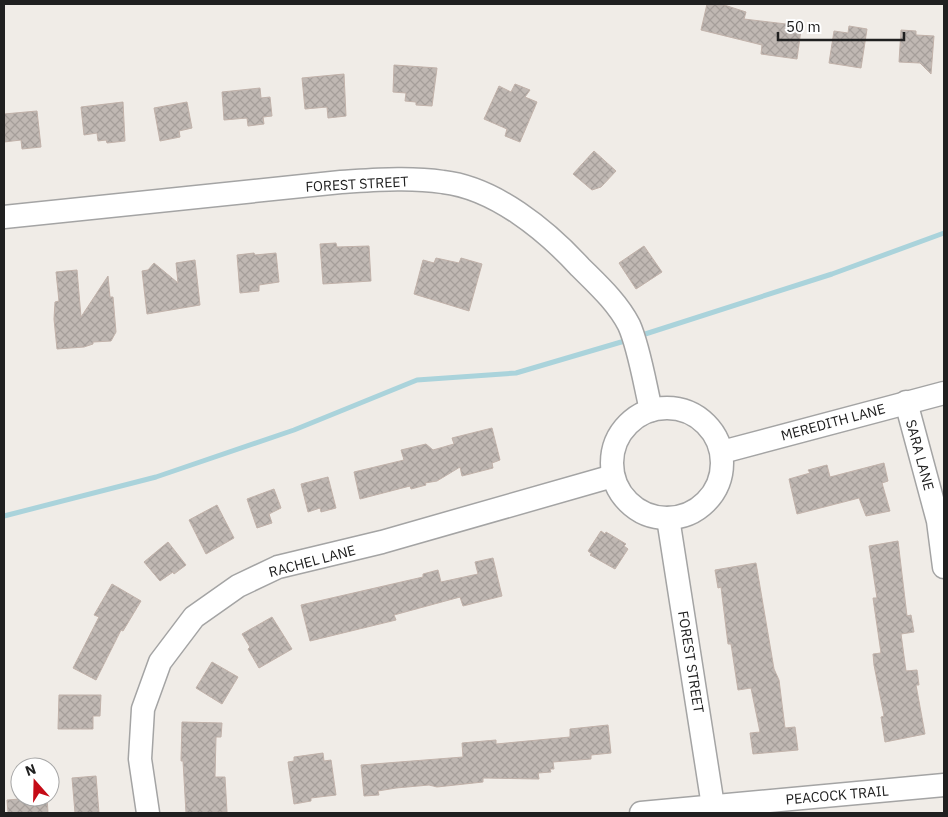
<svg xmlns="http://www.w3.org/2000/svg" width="948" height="817" viewBox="0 0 948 817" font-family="'IBM Plex Sans',sans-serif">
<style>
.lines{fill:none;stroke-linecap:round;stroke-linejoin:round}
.stream{stroke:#aad3db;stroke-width:5}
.building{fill:url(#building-cross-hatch);stroke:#c1b2aa}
.minor-casing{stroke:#a4a4a4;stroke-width:25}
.minor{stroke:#fff;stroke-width:22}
.labels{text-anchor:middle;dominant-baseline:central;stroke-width:4;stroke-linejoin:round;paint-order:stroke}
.street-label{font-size:14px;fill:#202020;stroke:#fff}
</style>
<defs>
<pattern id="building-cross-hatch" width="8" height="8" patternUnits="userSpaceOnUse" patternTransform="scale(1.25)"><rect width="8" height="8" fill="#c0b8b3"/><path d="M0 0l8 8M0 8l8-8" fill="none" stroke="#a59e9a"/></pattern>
</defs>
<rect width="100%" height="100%" fill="#f0ece7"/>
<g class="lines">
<!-- stream -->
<g class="stream">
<polyline points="639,336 832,274 944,233"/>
<polyline points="4,516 156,477 294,430 417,380 516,373 628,340"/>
</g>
</g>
<!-- building -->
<g class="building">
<polygon points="707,4 721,4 746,12 744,19 786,24 787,20 802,22 797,59 761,54 762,45 701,30"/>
<polygon points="849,26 867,29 861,68 829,63 834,31 848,33"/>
<polygon points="901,30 916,31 916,35 934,36 931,74 920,63 899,62"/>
<polygon points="394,65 437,68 432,106 416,105 416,102 405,101 406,93 393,92"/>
<polygon points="344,74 346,116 328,118 327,107 305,109 302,78"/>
<polygon points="515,84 530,90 525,97 537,102 520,142 505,136 507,129 484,119 499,86 511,92"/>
<polygon points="260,88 261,98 270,97 272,116 263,117 264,124 248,126 247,118 224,120 222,92"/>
<polygon points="123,102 125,141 107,143 106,140 98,141 97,133 84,135 81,107"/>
<polygon points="187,102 192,128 179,131 180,137 160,141 154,108"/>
<polygon points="37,111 41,147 22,149 21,140 4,142 4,114"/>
<polygon points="594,151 616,171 601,187 592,190 573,174"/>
<polygon points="336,243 337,247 369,246 371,281 323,284 320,244"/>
<polygon points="644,246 662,272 636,289 619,263"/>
<polygon points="254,253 255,255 276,253 279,282 259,285 259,291 240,293 237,255"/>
<polygon points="436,258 459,263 461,258 482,264 469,311 414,294 423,260 434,263"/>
<polygon points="195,260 200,305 147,314 142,271 148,270 154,263 178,283 176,263"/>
<polygon points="77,270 81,317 108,276 110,297 113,297 116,332 111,341 93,342 93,344 84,347 57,349 54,319 55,302 59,301 56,272"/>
<polygon points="492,428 500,460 492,463 493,468 462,476 460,467 437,481 425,483 426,485 411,489 410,486 360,499 354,472 404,460 401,450 426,444 433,450 454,444 452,438"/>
<polygon points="884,463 888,481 882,483 890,511 866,516 859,498 797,514 789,479 810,473 808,470 827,465 830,477"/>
<polygon points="328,477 336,508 321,512 320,508 308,512 301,484"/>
<polygon points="274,489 281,508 269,514 272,523 257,528 247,499"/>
<polygon points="217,505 234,538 206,554 189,520"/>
<polygon points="601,531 605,534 606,532 626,544 624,546 628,549 615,569 590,555 592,554 588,551"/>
<polygon points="898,541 907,616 911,615 914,632 901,634 906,671 917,670 919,685 916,685 925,734 885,742 881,717 884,716 874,665 873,654 881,653 873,598 877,598 869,546"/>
<polygon points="168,542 186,565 174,574 173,572 160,581 144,562"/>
<polygon points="493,558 502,596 463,606 460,597 394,615 396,620 310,641 301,605 423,577 423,574 438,570 441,582 478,574 475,562"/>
<polygon points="756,563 774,669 779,680 785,728 795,727 798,750 753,754 750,733 760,732 751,688 738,690 731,644 728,644 721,587 718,588 715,570"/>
<polygon points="112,584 141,601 123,631 121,630 96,680 73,668 99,617 94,615"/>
<polygon points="272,617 292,649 259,668 248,649 250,647 242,634"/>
<polygon points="212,662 238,677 222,704 196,688"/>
<polygon points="59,695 101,695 100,716 93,716 93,729 58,729"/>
<polygon points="182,722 222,723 221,737 216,737 215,777 225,777 227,812 186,813 183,761 181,761"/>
<polygon points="608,725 611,753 591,755 591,759 553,762 554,769 550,769 551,772 538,773 539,779 483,778 483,782 437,787 429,785 396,788 378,791 379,795 364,796 361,765 463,757 462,743 496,740 496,744 570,737 570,729"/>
<polygon points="323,753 324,761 331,760 336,795 311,798 311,801 294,804 288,762 294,761 294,757"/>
<polygon points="96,776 99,813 75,813 72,778"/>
<polygon points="47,797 48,813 8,813 7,800"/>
</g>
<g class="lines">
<defs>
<g id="minor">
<path d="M4,217l337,-35c34,-2 68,-5 102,0 52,6 103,48 137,85 18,18 37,35 49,58 10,22 16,60 22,85"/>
<polyline points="906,402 938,521 944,567"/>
<circle cx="667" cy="463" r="55"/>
<polyline points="722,452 944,393"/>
<polyline points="668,518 713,806"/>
<polyline points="148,813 140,759 143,709 160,662 194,617 238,586 278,567 382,542 613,476"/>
<polyline points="641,813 944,785"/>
</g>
</defs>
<!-- minor casing -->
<use href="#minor" class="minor-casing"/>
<!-- minor -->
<use href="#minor" class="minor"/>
</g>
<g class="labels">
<!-- street labels -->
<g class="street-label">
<text transform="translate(357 184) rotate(-3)">FOREST STREET</text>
<text transform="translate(833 422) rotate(-15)">MEREDITH LANE</text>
<text transform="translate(920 455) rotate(75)">SARA LANE</text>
<text transform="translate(312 561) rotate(-15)">RACHEL LANE</text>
<text transform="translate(691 662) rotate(81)">FOREST STREET</text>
<text transform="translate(837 795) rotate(-5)">PEACOCK TRAIL</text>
</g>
</g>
<!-- border -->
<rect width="948" height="817" fill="none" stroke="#202020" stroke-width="10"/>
<!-- north arrow -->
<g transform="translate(35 782) rotate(340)"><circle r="24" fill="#ffffff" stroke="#a6a6a6"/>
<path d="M0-4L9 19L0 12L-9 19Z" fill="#c50b16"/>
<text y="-8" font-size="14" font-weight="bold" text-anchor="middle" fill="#202020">N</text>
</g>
<!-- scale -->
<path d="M778 32v8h126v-8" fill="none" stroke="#202020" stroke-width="2.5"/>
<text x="786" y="32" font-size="15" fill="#202020" stroke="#ffffff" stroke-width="4" paint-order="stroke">50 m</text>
</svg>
